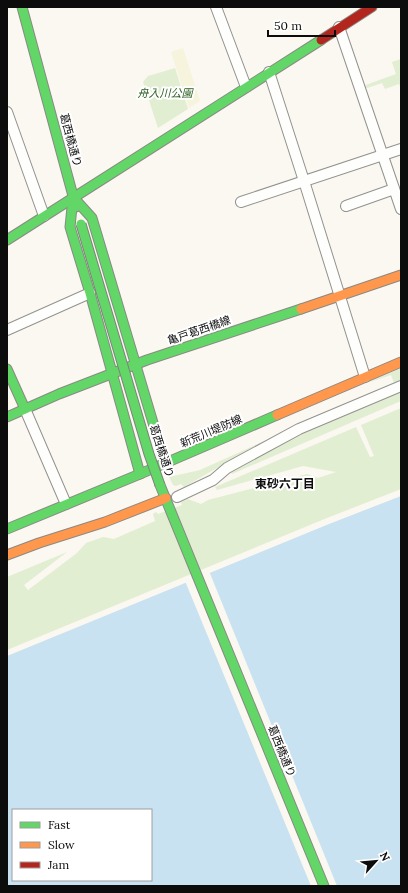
<svg xmlns="http://www.w3.org/2000/svg" width="408" height="893" viewBox="0 0 408 893" font-family="Lora,'Noto Sans JP',serif">
<style>
.farmland{fill:#f6f4dd}
.green{fill:#e2eed1}
.water{fill:#c9e2f1;fill-rule:evenodd}
.pier{fill:#faf8f0}
.lines{fill:none;stroke-linecap:round;stroke-linejoin:round}
.street-casing{stroke:#93928f;stroke-width:12}
.fast-casing{stroke:#8a8985;stroke-width:11}
.slow-casing{stroke:#8a8985;stroke-width:11}
.jam-casing{stroke:#8a8985;stroke-width:11}
.street{stroke:#fefefd;stroke-width:10}
.fast{stroke:#63d668;stroke-width:9}
.slow{stroke:#ff974d;stroke-width:9}
.jam{stroke:#b3261e;stroke-width:9}
.fast-bridge-casing{stroke:#80807c;stroke-width:11;stroke-linecap:butt}
.fast-bridge{stroke:#63d668;stroke-width:9}
.labels{text-anchor:middle;dominant-baseline:central;stroke-width:4;stroke-linejoin:round;paint-order:stroke}
.park-label{font-size:11px;font-style:italic;fill:#2c5f21;stroke:#fff}
.street-label{font-size:11px;fill:#0c0c0c;stroke:#fff}
.neighbourhood-label{font-size:12px;font-weight:bold;fill:#0c0c0c;stroke:#fff}
</style>
<rect width="100%" height="100%" fill="#faf8f0"/>
<!-- farmland -->
<polygon class="farmland" points="183,48 200,101 189,108 171,52"/>
<!-- green -->
<g class="green">
<polygon points="401,59 401,89 399,84 385,89 382,83 364,89 363,86 396,74 392,62"/>
<polygon points="175,68 188,109 158,128 143,82 148,76"/>
<polygon points="401,368 401,380 394,383 391,375 367,383"/>
<polygon points="401,392 401,401 248,467 232,474 230,472 273,446"/>
<polygon points="401,408 401,489 327,518 7,650 7,577 67,552 24,585 28,590 77,553 86,543 103,537 114,539 155,521 153,514 156,512 158,514 182,505 181,502 188,499 201,504 208,500 307,474 318,478 336,472 303,466 217,490 215,487 356,427 370,457 374,456 361,425"/>
<polygon points="264,441 184,487 181,484 176,486 173,485 169,477 200,470"/>
</g>
<!-- water -->
<path class="water" d="M401,496v390h-394v-230l322,-132zM13,810h138v70h-138z"/>
<!-- pier -->
<polygon class="pier" points="209,571 337,886 311,886 185,581"/>
<g class="lines">
<defs>
<g id="street">
<polyline points="216,7 246,87"/>
<polyline points="339,27 401,209"/>
<polyline points="269,72 304,181 365,377"/>
<polyline points="7,112 44,216"/>
<polyline points="241,202 401,149"/>
<polyline points="346,206 394,189"/>
<polyline points="7,330 90,293"/>
<polyline points="25,409 66,504"/>
<polyline points="177,497 213,480 227,468 299,429 401,386"/>
</g>
<g id="fast">
<polyline points="22,7 76,207"/>
<polyline points="73,197 70,227 90,293 140,474"/>
<polyline points="73,197 92,218 165,463"/>
<polyline points="7,240 321,40"/>
<polyline points="7,369 25,409"/>
<polyline points="7,417 59,394 147,360 301,309"/>
<polyline points="160,485 324,886"/>
<polyline points="7,529 140,474 277,415"/>
</g>
<g id="slow">
<polyline points="301,309 401,275"/>
<polyline points="277,415 401,362"/>
<polyline points="7,555 39,543 105,522 166,498"/>
</g>
<polyline id="jam" points="321,40 372,7"/>
</defs>
<!-- street casing -->
<use href="#street" class="street-casing"/>
<!-- fast casing -->
<use href="#fast" class="fast-casing"/>
<!-- slow casing -->
<use href="#slow" class="slow-casing"/>
<!-- jam casing -->
<use href="#jam" class="jam-casing"/>
<!-- street -->
<use href="#street" class="street"/>
<!-- fast -->
<use href="#fast" class="fast"/>
<!-- slow -->
<use href="#slow" class="slow"/>
<!-- jam -->
<use href="#jam" class="jam"/>
<defs>
<polyline id="fast-bridge" points="81,224 149,454 160,485"/>
</defs>
<!-- fast-bridge casing -->
<use href="#fast-bridge" class="fast-bridge-casing"/>
<!-- fast-bridge -->
<use href="#fast-bridge" class="fast-bridge"/>
</g>
<g class="labels">
<!-- park labels -->
<g class="park-label">
<text x="165" y="93">舟入川公園</text>
</g>
<!-- street labels -->
<g class="street-label">
<text transform="translate(71 140) rotate(75)">葛西橋通り</text>
<text transform="translate(199 330) rotate(-19)">亀戸葛西橋線</text>
<text transform="translate(211 431) rotate(-23)">新荒川堤防線</text>
<text transform="translate(162 451) rotate(72)">葛西橋通り</text>
<text transform="translate(282 751) rotate(68)">葛西橋通り</text>
</g>
<!-- neighbourhood labels -->
<g class="neighbourhood-label">
<text x="285" y="483">東砂六丁目</text>
</g>
</g>
<!-- border -->
<rect width="408" height="893" fill="none" stroke="#0c0c0c" stroke-width="16"/>
<!-- legend -->
<rect x="12" y="809" width="140" height="72" fill="#ffffff" stroke="#9e9e9e"/>
<rect x="20" y="822" width="20" height="6" fill="#63d668" stroke="#9e9e9e"/>
<text x="48" y="829" font-size="12" fill="#0c0c0c">Fast</text>
<rect x="20" y="842" width="20" height="6" fill="#ff974d" stroke="#9e9e9e"/>
<text x="48" y="849" font-size="12" fill="#0c0c0c">Slow</text>
<rect x="20" y="862" width="20" height="6" fill="#b3261e" stroke="#9e9e9e"/>
<text x="48" y="869" font-size="12" fill="#0c0c0c">Jam</text>
<!-- north arrow -->
<g transform="translate(376 861) rotate(63)" stroke="#ffffff" stroke-width="3" paint-order="stroke">
<path d="M0-3L7 15L0 10L-7 15Z" fill="#0c0c0c"/>
<text y="-6" font-size="11" font-weight="bold" text-anchor="middle" fill="#0c0c0c">N</text>
</g>
<!-- scale -->
<path d="M268 30v6h67v-6" fill="none" stroke="#0c0c0c" stroke-width="2"/>
<text x="274" y="30" font-size="12" fill="#0c0c0c" stroke="#ffffff" stroke-width="3" paint-order="stroke">50 m</text>
</svg>
